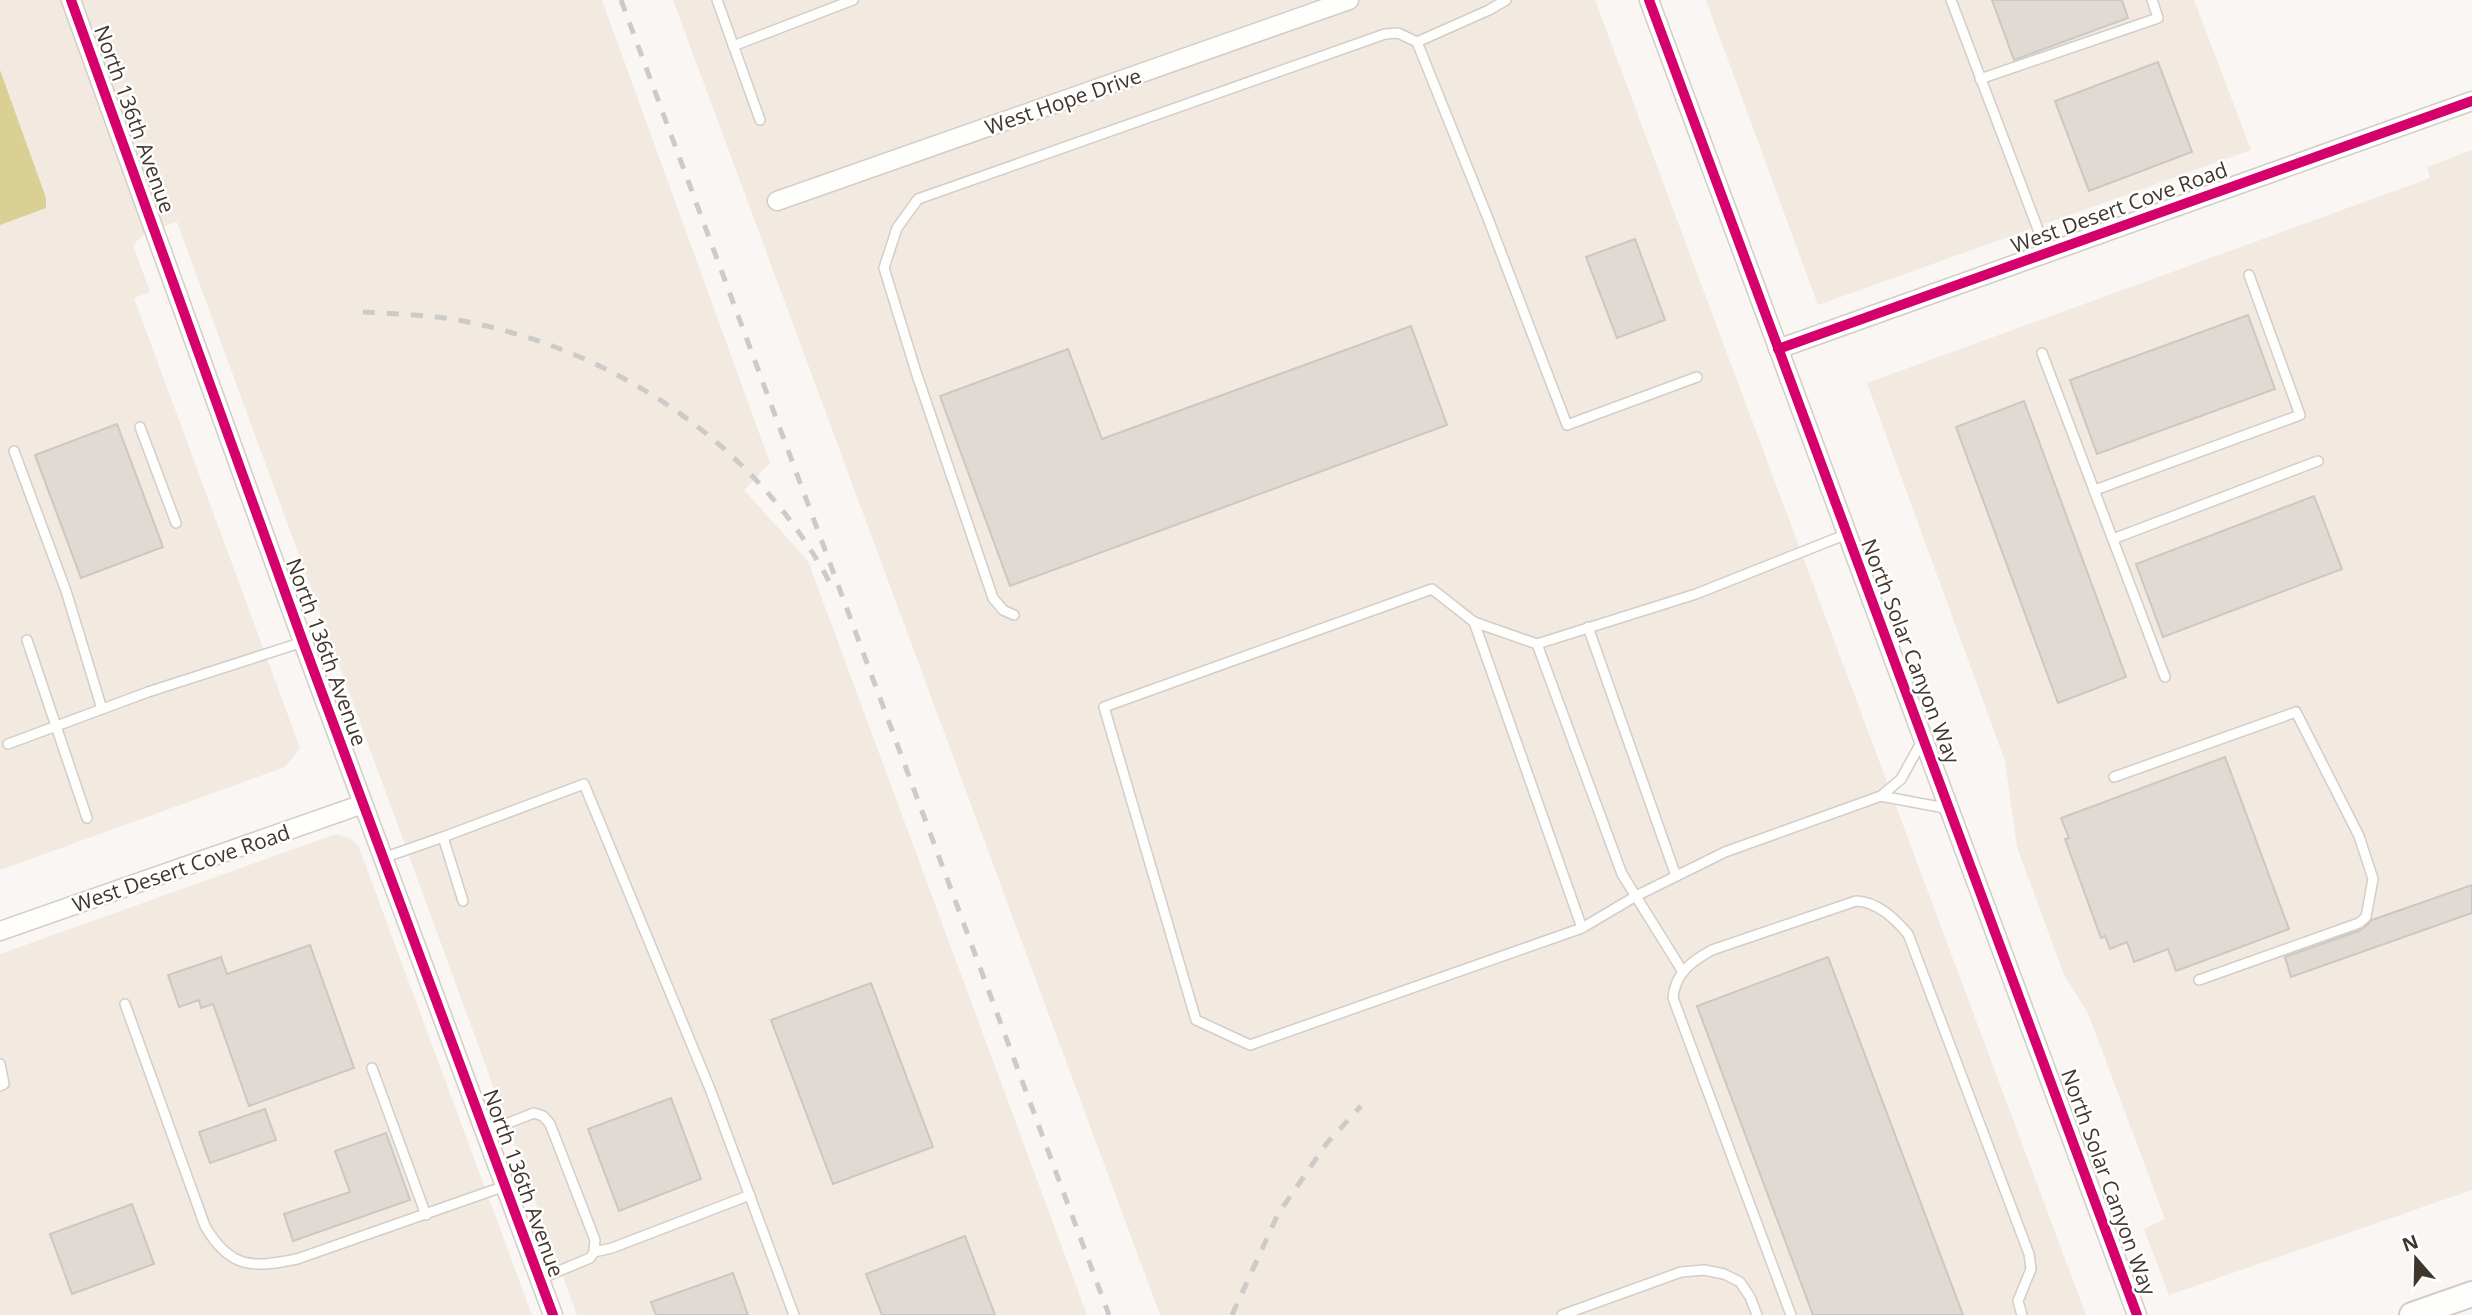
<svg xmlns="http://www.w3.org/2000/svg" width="2472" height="1315" viewBox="0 0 2472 1315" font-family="'Open Sans',sans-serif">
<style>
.built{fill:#f2e9e0}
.water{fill:#dad093}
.building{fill:#dfdad3;stroke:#ccc8c1;stroke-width:2}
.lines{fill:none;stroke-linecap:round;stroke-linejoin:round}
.service-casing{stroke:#d4cdc7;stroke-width:12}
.minor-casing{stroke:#d4cdc7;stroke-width:21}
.secondary-casing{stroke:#d4cdc7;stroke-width:28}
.service{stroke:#fefefd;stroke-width:9}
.minor{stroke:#fefefd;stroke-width:18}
.secondary{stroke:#fefefd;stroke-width:24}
.rail{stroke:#cccbca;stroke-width:5;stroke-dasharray:12 12;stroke-linecap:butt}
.cycleway-casing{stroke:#fff;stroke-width:15}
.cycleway{stroke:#d6006c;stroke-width:10}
.labels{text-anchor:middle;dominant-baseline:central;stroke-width:5;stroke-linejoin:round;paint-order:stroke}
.street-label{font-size:21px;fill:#41362c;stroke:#fff}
</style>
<rect width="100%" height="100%" fill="#f9f6f4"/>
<!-- built -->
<g class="built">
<polygon points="0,0 602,0 770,463 744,490 808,561 1087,1315 577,1315 177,222 147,231 133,245 150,292 134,298 300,748 285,767 0,870"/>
<polygon points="673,0 1595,0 2086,1315 1160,1315"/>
<polygon points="1706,0 2194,0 2251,150 1818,305"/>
<polygon points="2472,150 2472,1190 2169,1295 2144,1229 2165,1219 2088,1013 2064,975 2017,847 2005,761 1867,383 2430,178 2427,167"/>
<polygon points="336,834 351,839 358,845 532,1315 0,1315 0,954"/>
</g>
<!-- water -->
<polygon class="water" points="0,70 46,198 46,208 0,225"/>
<!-- building -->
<g class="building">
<polygon points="1992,0 2122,0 2128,18 2014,60"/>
<polygon points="2158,62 2192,152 2089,191 2055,101"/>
<polygon points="1635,239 1665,320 1617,338 1586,257"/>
<polygon points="2248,315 2275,389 2097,454 2070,380"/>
<polygon points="1411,326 1447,425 1010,586 940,396 1068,349 1102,439"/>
<polygon points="2024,401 2126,677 2058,703 1956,427"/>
<polygon points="117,424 163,547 81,578 35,455"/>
<polygon points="2314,496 2342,569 2163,637 2136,564"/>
<polygon points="2225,757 2289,929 2176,971 2168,949 2134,962 2127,942 2110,949 2105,936 2101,938 2065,839 2069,838 2061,818"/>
<polygon points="2472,885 2472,913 2291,977 2285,957 2361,930 2372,920"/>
<polygon points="310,945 354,1068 249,1106 213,1004 201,1008 199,1000 179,1007 168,975 221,957 227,974"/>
<polygon points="1828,957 1963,1315 1813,1315 1697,1006"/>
<polygon points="871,983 933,1147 833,1184 771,1020"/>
<polygon points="671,1098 701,1179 619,1211 588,1129"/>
<polygon points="265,1109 276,1140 210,1163 199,1132"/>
<polygon points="386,1133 410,1200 293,1241 284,1214 350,1192 335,1151"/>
<polygon points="132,1204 154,1264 72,1294 50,1234"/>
<polygon points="965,1236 995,1315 882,1315 866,1274"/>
<polygon points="733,1273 748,1315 656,1315 651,1302"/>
</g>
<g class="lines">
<defs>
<g id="service">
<polyline points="717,0 760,120"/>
<polyline points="1951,0 2047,253"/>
<polyline points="1417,42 1489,10 1506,0"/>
<polyline points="733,46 853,0"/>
<polyline points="1980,79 2158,18 2152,0"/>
<polyline points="2042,353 2165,677"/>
<polyline points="140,427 176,523"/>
<polyline points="14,451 66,591 102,709"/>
<polyline points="2095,490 2300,415 2249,275"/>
<polyline points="2113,539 2318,461"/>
<polyline points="1014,615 1003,610 993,598 916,372 884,268 897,228 918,199 1385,34 1398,33 1417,42 1487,216 1567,425 1697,377"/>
<polyline points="1474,622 1537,644"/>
<polyline points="1588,627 1676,876"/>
<polyline points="27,640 87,818"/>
<polyline points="1922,741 1901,779 1881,796 1950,809"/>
<polyline points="8,744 148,692 303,642"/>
<polyline points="2114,777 2296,712 2359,836 2373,879 2366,917 2359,923 2199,980"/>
<polyline points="443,837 584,784 710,1089 794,1315"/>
<polyline points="383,858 443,837 463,901"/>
<polyline points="1582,928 1474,622 1432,589 1104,707 1196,1020 1250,1045 1582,928 1636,896 1725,852 1881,796"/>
<polyline points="1683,972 1622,874 1537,644 1696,594 1847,534"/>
<path d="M125,1004l80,222c25,43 47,42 92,33l208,-73"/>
<polyline points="0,1064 4,1084 0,1086"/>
<polyline points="372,1068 426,1215"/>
<polyline points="485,1132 534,1113 543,1116 550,1124 595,1240 594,1252 590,1258 540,1279"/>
<polyline points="594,1252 612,1248 750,1195"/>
<polyline points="1562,1315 1681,1272 1704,1270 1724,1274 1740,1282 1750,1297 1757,1315"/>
<path d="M1791,1315l-118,-317c2,-25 19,-37 39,-48l144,-49c22,1 38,17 52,33l121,320 2,15 -13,32 4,14"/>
</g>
<g id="minor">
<polyline points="71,0 303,642 553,1315"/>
<polyline points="1649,0 2137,1315"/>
<polyline points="777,201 1349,0"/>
<polyline points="1778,349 2472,101"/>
<polyline points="0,931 363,804"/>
</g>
<polyline id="secondary" points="2412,1315 2472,1294"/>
</defs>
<!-- service casing -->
<use href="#service" class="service-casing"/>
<!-- minor casing -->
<use href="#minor" class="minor-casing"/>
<!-- secondary casing -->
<use href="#secondary" class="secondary-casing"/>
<!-- service -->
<use href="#service" class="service"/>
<!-- minor -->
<use href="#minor" class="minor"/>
<!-- secondary -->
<use href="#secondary" class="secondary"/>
<!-- rail -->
<g class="rail">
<polyline points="621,0 1109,1315"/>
<path d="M363,312c36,2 74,3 110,11 148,31 285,124 357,260"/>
<polyline points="1232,1315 1278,1214 1327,1143 1361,1106"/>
</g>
<defs>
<g id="cycleway">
<polyline points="71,0 303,642 553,1315"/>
<polyline points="1649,0 2137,1315"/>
<polyline points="1778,349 2472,101"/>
</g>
</defs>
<!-- cycleway casing -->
<use href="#cycleway" class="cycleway-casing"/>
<!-- cycleway -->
<use href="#cycleway" class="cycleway"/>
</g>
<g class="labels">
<!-- street labels -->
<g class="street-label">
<text transform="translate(1063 101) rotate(-19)">West Hope Drive</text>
<text transform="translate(135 119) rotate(70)">North 136th Avenue</text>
<text transform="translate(2119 207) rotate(-20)">West Desert Cove Road</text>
<text transform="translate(1911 651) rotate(69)">North Solar Canyon Way</text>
<text transform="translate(327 652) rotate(70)">North 136th Avenue</text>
<text transform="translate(181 868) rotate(-19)">West Desert Cove Road</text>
<text transform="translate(2109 1182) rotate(70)">North Solar Canyon Way</text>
<text transform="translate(524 1183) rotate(70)">North 136th Avenue</text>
</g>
</g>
<!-- north arrow -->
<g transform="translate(2416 1259) rotate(340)" stroke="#ffffff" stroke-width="5" paint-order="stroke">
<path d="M0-5L12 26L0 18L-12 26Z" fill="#41362c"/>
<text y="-10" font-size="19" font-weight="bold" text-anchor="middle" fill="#41362c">N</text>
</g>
</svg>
